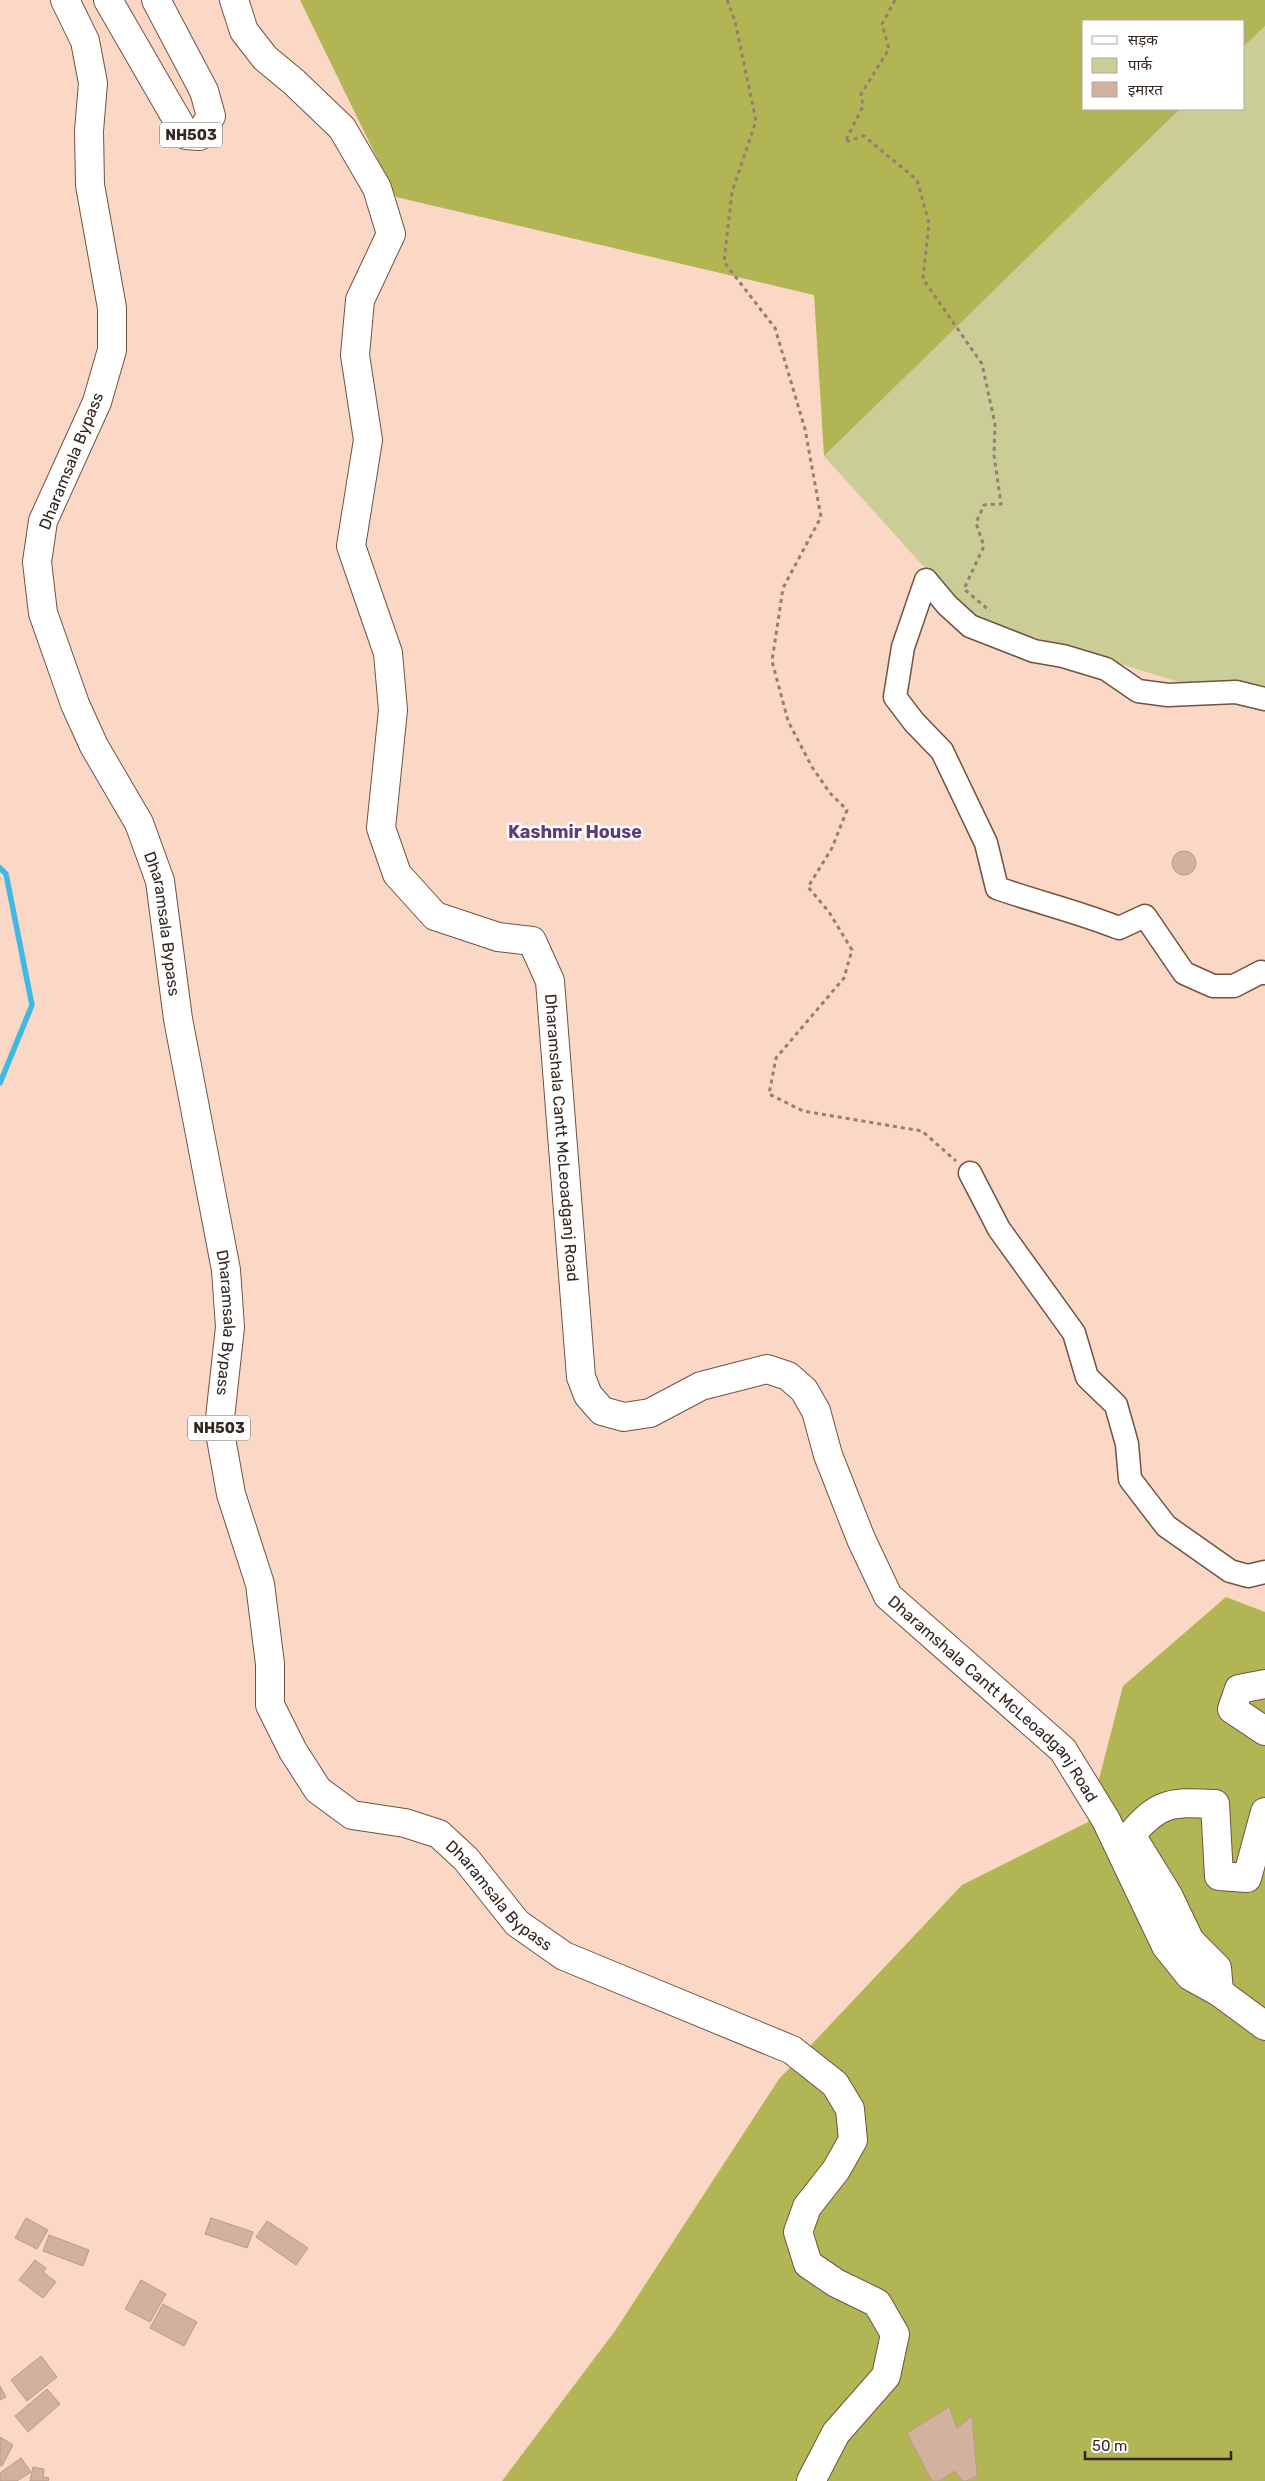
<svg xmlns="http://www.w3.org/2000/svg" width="1265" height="2481" viewBox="0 0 1265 2481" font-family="Rubik,'Noto Sans Devanagari',sans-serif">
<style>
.green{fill:#cace96}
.forest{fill:#b2b553}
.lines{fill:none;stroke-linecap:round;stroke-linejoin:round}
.stream{stroke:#40b8e4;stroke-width:5.5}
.building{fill:#d2b19e;stroke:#ba9a88}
.minor-casing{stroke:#705342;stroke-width:25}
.tertiary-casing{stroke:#705342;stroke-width:30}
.secondary-casing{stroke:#705342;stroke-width:30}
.primary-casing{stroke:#705342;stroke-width:30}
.path{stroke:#967f72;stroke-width:3;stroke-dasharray:4 4;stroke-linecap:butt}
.minor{stroke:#fff;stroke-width:22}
.tertiary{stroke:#fff;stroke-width:28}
.secondary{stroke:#fff;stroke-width:28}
.primary{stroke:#fff;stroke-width:28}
.labels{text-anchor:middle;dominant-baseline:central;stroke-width:5;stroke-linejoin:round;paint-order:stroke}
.shield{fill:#fff;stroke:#706762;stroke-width:1}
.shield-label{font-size:15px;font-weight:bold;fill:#33261f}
.street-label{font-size:16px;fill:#33261f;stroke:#fff}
.neighbourhood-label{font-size:18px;font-weight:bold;fill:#5c3d78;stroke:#fff}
</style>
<rect width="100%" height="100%" fill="#fad8c5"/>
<!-- green -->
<polygon class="green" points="1265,26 1265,709 969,617 824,456 1180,109 1244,109 1244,46"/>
<!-- forest -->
<g class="forest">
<polygon points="300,0 1265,0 1265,26 1244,46 1244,21 1084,21 1084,109 1180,109 824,456 814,295 396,197"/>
<polygon points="1226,1597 1265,1612 1265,2481 502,2481 615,2331 779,2079 962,1885 1088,1822 1123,1686"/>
</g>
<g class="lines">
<!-- stream -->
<polyline class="stream" points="0,868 6,874 32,1005 0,1083"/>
</g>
<!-- building -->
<g class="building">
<circle cx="1184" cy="863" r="12"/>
<polygon points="26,2218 48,2230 37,2249 15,2238"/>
<polygon points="211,2218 253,2232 247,2248 205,2234"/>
<polygon points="267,2221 308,2248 296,2265 256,2237"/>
<polygon points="49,2235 89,2250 83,2266 43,2251"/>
<polygon points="35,2260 46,2268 43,2272 56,2282 43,2298 19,2280"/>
<polygon points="141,2280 166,2294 150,2322 125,2309"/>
<polygon points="163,2304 197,2322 184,2346 150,2328"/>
<polygon points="41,2356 57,2377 27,2401 11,2380"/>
<polygon points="0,2386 6,2397 0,2400"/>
<polygon points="47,2389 60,2404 28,2432 15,2416"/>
<polygon points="949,2407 957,2428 972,2416 977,2476 966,2481 962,2481 955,2471 939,2481 932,2481 907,2433"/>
<polygon points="0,2437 13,2445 2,2466 0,2465"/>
<polygon points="21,2458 31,2472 17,2481 0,2481 0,2473"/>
<polygon points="33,2467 44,2469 43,2477 49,2478 48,2481 30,2481"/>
</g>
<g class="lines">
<defs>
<g id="minor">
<path d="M1265,699l-29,-7 -68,3 -30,-4 -32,-22 -43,-13 -29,-5 -64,-25 -23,-21 -21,-25 -23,67 -8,50 19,25 28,29 44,92 11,45c40,14 82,24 122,40l26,-12 39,57 29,13h21l27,-14 4,1"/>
<polyline points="970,1173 999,1229 1074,1333 1087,1377 1116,1405 1127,1444 1130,1479 1166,1526 1230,1571 1248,1576 1265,1572"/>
</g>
<g id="tertiary">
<polyline points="1265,1684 1239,1689 1232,1709 1265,1731"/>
<path d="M1219,1992l-2,-24 -27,-27 -22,-46 -37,-60c28,-34 42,-33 84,-31l4,72 28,2 18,-66"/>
</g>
<g id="secondary">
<path id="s1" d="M234,0l10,31 21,27 29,24 48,46 35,60 14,46 -31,66 -5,55 13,85 -17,106 37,107 5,57 -12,118 16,46 38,42 63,21 34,4 18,40 31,396 7,18 14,16 22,6 26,-4 51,-27 66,-17 21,7 16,14 12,21 12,44 33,84 27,57 175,154 43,70 60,126 24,30 29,16 46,34"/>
</g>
<g id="primary">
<path id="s2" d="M65,0l20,41 8,42 -4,48 1,54 22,123v42l-15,52 -54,119 -6,41 6,51 32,91 19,42 45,77 21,58 18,138 48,251 4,57 -11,100 12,67 29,90 10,80v41l23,46 25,39 34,25 53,8 34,11 27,25 51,64 47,33 228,94 43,34 15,25 3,31 -17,30 -29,37 -9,25 10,32 28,19 41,20 18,31 -9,42 -50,57 -25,48"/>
<polyline points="108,0 186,135 199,136 211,116 204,91 156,0"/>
</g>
</defs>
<!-- minor casing -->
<use href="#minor" class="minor-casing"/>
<!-- tertiary casing -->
<use href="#tertiary" class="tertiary-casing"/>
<!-- secondary casing -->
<use href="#secondary" class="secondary-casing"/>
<!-- primary casing -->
<use href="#primary" class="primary-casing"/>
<!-- path -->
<g class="path">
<polyline points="727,0 735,21 756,121 732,192 724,262 775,328 805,429 821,517 783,588 772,661 788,721 812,767 830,793 847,810 832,848 808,887 829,912 852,950 844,978 776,1058 769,1094 803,1111 922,1131 956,1161"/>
<polyline points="895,0 882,24 889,49 861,94 863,106 845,142 864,136 917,180 929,223 923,279 982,364 995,424 994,455 1001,504 984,505 976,523 984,546 964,589 990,611"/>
</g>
<!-- minor -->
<use href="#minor" class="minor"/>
<!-- tertiary -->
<use href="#tertiary" class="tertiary"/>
<!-- secondary -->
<use href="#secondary" class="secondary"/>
<!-- primary -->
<use href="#primary" class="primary"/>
</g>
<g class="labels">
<!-- shield labels -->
<g class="shield">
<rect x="160" y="122.5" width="62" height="25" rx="4"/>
<rect x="188" y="1415.5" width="62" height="25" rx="4"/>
</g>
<g class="shield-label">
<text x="191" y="135">NH503</text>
<text x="219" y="1428">NH503</text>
</g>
<!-- street labels -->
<g class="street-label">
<text transform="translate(71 461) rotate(-68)">Dharamsala Bypass</text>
<text stroke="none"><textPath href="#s2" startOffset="971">Dharamsala Bypass</textPath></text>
<text stroke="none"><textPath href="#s1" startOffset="1306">Dharamshala Cantt McLeoadganj Road</textPath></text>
<text stroke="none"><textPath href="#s2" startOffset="1376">Dharamsala Bypass</textPath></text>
<text stroke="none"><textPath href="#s1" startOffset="2176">Dharamshala Cantt McLeoadganj Road</textPath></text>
<text stroke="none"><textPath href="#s2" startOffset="2081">Dharamsala Bypass</textPath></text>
</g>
<!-- neighbourhood labels -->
<g class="neighbourhood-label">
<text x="575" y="832">Kashmir House</text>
</g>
</g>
<!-- legend -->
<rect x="1082" y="20" width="162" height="90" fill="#ffffff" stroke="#ada8a5"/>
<rect x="1092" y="36" width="25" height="8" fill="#ffffff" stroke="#ada8a5"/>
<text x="1128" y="45" font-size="15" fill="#33261f">सड़क</text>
<rect x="1092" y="58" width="25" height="15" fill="#cace96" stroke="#ada8a5"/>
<text x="1128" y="70" font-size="15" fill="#33261f">पार्क</text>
<rect x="1092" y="82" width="25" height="15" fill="#d2b19e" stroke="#ada8a5"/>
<text x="1128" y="95" font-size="15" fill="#33261f">इमारत</text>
<!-- scale -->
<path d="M1085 2451v8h146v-8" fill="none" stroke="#33261f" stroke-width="2.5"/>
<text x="1092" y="2451" font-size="15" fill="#33261f" stroke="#ffffff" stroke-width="4" paint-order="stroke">50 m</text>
</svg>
